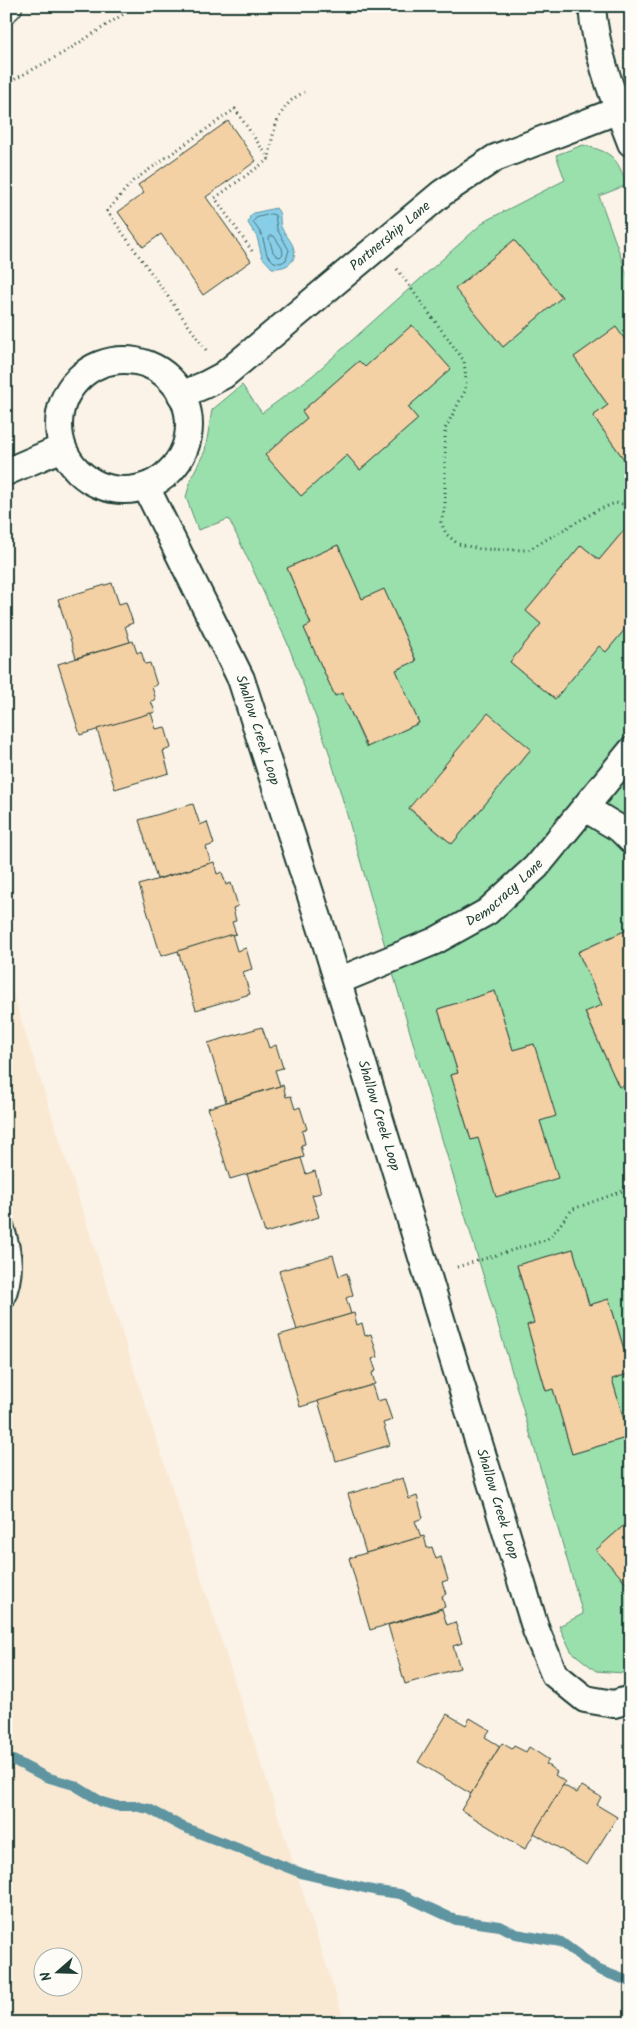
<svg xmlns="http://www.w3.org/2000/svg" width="637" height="2029" viewBox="0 0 637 2029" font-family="Kalam,sans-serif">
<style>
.built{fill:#f9e9d3;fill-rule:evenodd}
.green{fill:#9ae0ad;stroke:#5c8e70;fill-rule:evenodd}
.water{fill:#88cee9;stroke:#5e94a1}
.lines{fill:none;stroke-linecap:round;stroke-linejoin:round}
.shore{stroke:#49777c;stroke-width:1}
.stream{stroke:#5e94a1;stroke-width:10}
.building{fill:#f4d1a5;stroke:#1f3d34}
.service-casing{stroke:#1f3d34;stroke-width:18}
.minor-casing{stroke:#1f3d34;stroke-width:30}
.secondary-casing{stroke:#1f3d34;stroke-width:31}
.path{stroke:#1f3d34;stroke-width:3;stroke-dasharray:1 4;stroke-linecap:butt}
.service{stroke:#fdfcf7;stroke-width:14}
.minor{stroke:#fdfcf7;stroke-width:26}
.secondary{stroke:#fdfcf7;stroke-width:28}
.labels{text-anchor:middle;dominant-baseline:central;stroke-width:5;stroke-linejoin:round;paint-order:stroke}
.street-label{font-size:14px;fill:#1f3d34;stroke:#fdfcf7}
</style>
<rect width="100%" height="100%" fill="#fbf3e7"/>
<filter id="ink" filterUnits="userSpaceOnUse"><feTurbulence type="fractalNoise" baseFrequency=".02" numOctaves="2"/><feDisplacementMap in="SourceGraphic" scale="10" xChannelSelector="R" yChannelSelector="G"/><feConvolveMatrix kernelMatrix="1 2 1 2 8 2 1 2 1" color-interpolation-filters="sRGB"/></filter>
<g filter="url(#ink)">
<!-- built -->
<path class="built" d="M6,973l339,1050h-339zM42,1956h30v30h-30z"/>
<!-- green -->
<path class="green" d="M583,145c30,8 33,11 44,40l-28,11 32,89v63l-15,-20 -42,29 34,48 -15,11 38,53v53l-32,38 -18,-15 -55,66 15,13 -31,38 45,37 44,-53 7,6 25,-30v306l-53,24 24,53 -17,8 34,74 12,-5v291l-22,-74 -20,6 -16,-56 -56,17 17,57 -7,2 19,66 7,-2 19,65 57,-17 -17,-58 19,-6v122l-2,2 2,2v20l-35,31 35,38v81l-8,4 -27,-2 -25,-20 -12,-25 24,-12 -83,-283 -86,-285 -86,-297 -41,-107 -58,-123 -31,11 -12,-33 6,-21 13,-25 7,-41 30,-25 20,28 50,-37 173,-155 80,-41 -9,-25zM514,240l48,57 -59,50 -47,-58zM412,325l39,44 -43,38 10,12 -58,51 -13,-15 -46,41 -36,-41 42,-37 -5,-7 57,-50 6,6zM338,545l24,54 22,-9 32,70 -20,10 23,53 -53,24 -24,-54 -7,3 -31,-68 7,-4 -24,-56zM531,749l-79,95 -43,-35v-1zM495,991l18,59 21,-6 6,77 17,57 -79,-40 -7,2 -20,-65 7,-2 -20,-64z"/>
<!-- water -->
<path class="water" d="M276,208c6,6 3,11 5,19 3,6 8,11 11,17 8,17 -5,25 -20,24l-10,-11 -5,-20 -9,-14 2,-7 4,-3z"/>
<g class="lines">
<!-- shore -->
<g class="shore">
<polygon points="271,214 275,215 277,229 289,250 286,260 281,263 274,262 267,255 262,235 253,222 256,218"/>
<polygon points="271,236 274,236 282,248 283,254 280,257 277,256 273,252 269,238"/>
</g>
<!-- stream -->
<polyline class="stream" points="6,1760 13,1760 46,1777 74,1785 102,1802 116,1806 135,1806 149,1809 183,1827 304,1874 377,1891 400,1894 456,1920 500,1926 516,1934 561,1942 599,1970 631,1982"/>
</g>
<!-- building -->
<g class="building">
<polygon points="228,121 256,161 206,197 251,261 203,295 161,234 143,247 118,212 144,193 138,185"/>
<polygon points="514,240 562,297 503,347 455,289"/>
<polygon points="412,325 451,369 408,407 418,419 360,470 347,455 301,496 265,455 307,418 302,411 359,361 365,367"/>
<polygon points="616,327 631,348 631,469 593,416 608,405 574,357"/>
<polygon points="631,522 631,622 606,652 599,646 555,699 510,662 541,624 526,611 581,545 599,560"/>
<polygon points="338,545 362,599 384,589 416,661 396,670 419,723 367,747 342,693 335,696 304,628 311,624 287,568"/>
<polygon points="112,583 119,604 126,602 133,623 125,626 130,642 76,658 58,599"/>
<polygon points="133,641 137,653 141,651 145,664 150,663 157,685 152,687 156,700 151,701 155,712 80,735 58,664"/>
<polygon points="151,713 156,729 165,727 171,748 163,751 169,773 115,789 97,729"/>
<polygon points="488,713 531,749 452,844 409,808"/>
<polygon points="193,804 200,825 207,822 214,844 206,847 211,863 157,879 139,820"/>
<polygon points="214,862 217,874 222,872 226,885 231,883 238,906 233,908 236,921 232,922 236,934 161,956 139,885"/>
<polygon points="631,928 631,1082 619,1087 585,1012 602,1005 578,952"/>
<polygon points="232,934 237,951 246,948 252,969 243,972 250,994 196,1010 178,951"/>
<polygon points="495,991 513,1050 534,1044 556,1116 540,1121 558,1178 496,1197 478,1138 471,1140 451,1075 458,1073 438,1009"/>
<polygon points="262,1027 269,1048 276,1045 283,1068 275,1070 280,1086 226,1102 208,1043"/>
<polygon points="283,1085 286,1097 291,1096 295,1109 300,1107 307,1129 302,1131 305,1144 301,1145 304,1157 230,1179 208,1108"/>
<polygon points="301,1158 306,1174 315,1171 321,1193 312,1195 319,1217 265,1233 247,1174"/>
<polygon points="573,1249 589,1305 609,1299 631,1373 612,1379 629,1437 572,1454 553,1389 546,1391 527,1325 534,1323 517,1265"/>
<polygon points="333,1255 339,1276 347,1273 353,1295 346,1298 351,1314 297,1330 279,1271"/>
<polygon points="354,1313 357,1325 362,1323 365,1336 371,1334 378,1357 372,1359 376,1371 372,1373 375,1384 300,1407 279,1335"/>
<polygon points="372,1385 377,1401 385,1399 392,1420 383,1423 390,1445 336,1461 318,1401"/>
<polygon points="403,1478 409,1499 417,1496 423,1518 415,1521 421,1537 366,1553 348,1494"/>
<polygon points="631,1519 631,1588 596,1550"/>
<polygon points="424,1536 427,1548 432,1547 436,1559 441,1557 448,1580 442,1582 446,1594 442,1596 445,1607 370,1630 349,1558"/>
<polygon points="442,1609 447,1625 455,1622 462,1643 453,1646 460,1668 405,1684 388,1625"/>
<polygon points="447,1714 466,1725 470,1718 490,1730 485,1737 500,1746 471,1794 418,1762"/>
<polygon points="502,1743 512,1749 514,1746 526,1752 529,1747 549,1760 546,1764 557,1772 555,1775 565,1782 525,1849 461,1810"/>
<polygon points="563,1785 577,1793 582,1786 601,1797 597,1805 617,1817 587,1865 534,1833"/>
</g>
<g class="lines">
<defs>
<path id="service" d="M6,1225c9,29 12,48 0,77"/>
<g id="minor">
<path d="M592,6c3,46 23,95 39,137"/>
<circle cx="124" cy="425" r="65"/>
<path id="s1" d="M181,395l26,-11 17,-9 218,-182 53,-35 124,-48"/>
<polyline points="6,472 62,448"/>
<path id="s2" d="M146,487l95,192 81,251 214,700 18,44 31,25 29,5 17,-5"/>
<polyline points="585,808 620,829 631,840"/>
<path id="s3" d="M338,981l97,-40 52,-29 49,-45 95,-116"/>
</g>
<polyline id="secondary" points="6,8 8,6"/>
</defs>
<!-- service casing -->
<use href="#service" class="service-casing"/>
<!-- minor casing -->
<use href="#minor" class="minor-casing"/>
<!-- secondary casing -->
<use href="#secondary" class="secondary-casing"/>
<!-- path -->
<g class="path">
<polyline points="6,84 65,52 136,6"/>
<path d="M252,251l-37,-53 54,-39c2,-18 6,-41 19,-55 4,-5 11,-9 16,-12"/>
<polyline points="397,269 464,361 466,380 465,391 445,429 445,507 441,522 446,534 458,544 480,549 528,550 598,510 615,503 631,505"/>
<polyline points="206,350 107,211 133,181 235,109 269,159"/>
<path d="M457,1267l89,-27c11,-9 17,-21 27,-31l58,-21"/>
</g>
<!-- service -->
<use href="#service" class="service"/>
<!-- minor -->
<use href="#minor" class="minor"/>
<!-- secondary -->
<use href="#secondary" class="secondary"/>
</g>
</g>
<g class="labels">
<!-- street labels -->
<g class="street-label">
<text stroke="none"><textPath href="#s1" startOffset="264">Partnership Lane</textPath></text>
<text stroke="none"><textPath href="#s2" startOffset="268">Shallow Creek Loop</textPath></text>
<text stroke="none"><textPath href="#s3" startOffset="190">Democracy Lane</textPath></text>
<text stroke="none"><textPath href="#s2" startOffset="672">Shallow Creek Loop</textPath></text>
<text stroke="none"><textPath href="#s2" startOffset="1078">Shallow Creek Loop</textPath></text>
</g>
</g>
<!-- margin -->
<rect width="637" height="2029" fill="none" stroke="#fdfcf7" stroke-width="25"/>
<rect x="12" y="12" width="612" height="2004" fill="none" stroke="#1f3d34" stroke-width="2" filter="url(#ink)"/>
<!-- north arrow -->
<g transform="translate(58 1972) rotate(250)"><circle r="24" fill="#fdfcf7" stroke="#a4b0a9"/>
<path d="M0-4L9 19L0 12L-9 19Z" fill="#1f3d34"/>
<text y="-8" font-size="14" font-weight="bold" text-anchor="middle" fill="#1f3d34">N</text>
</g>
</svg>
